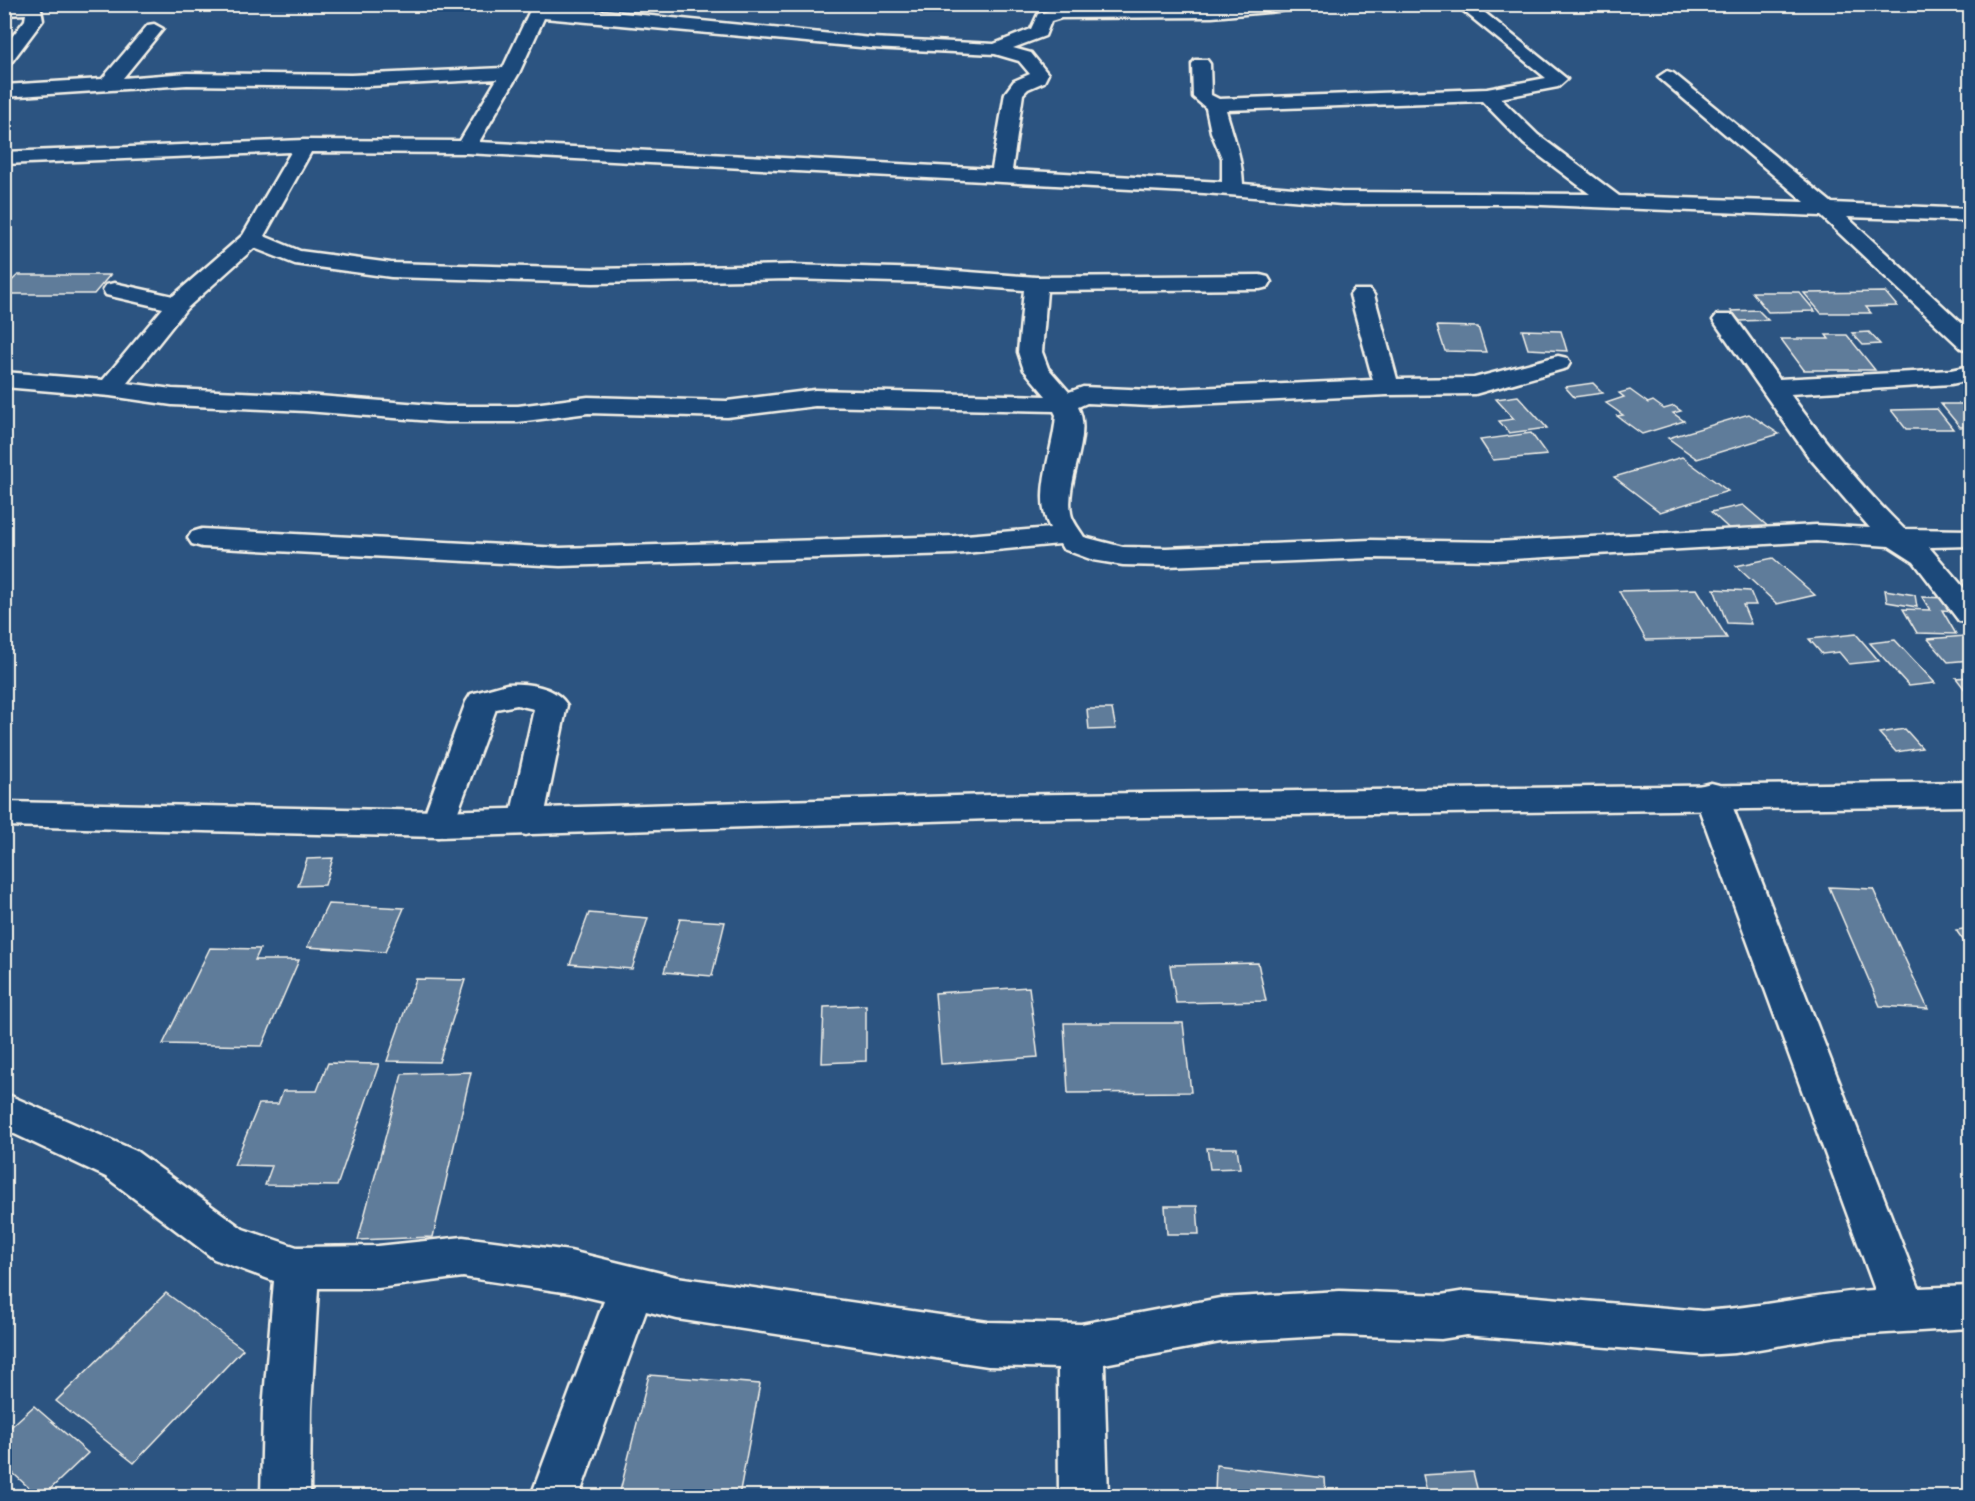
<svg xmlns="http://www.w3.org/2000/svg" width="1975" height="1501" viewBox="0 0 1975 1501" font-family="Mynerve,sans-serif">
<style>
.building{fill:#5e7b9a;stroke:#f4f1e8;stroke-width:1.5}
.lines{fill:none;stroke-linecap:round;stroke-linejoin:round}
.minor-casing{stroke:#f4f1e8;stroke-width:5}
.major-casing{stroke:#f4f1e8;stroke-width:5}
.minor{fill:#1f4a7a;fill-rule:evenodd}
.major{fill:#1f4a7a;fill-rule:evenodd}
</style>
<rect width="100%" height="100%" fill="#2c5481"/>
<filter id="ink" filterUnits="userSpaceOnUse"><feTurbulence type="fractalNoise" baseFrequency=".0167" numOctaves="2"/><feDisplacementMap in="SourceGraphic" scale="12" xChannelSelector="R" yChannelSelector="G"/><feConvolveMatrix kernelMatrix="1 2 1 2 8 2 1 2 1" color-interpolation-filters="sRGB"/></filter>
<g filter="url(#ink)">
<!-- building -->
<g class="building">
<polygon points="18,275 110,275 94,294 4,294 4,288"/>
<polygon points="1752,292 1799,292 1815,311 1768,312"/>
<polygon points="1885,292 1897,306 1866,307 1871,313 1821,313 1804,293"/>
<polygon points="1758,310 1768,320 1740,321 1731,311"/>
<polygon points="1437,326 1478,327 1486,352 1445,351"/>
<polygon points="1522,330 1561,331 1567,351 1528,349"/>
<polygon points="1869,332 1880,344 1863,345 1852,333"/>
<polygon points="1826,335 1847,335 1875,370 1804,370 1781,339 1829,339"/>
<polygon points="1593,383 1603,393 1574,397 1565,387"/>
<polygon points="1630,390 1648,403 1653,401 1664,409 1674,406 1681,411 1673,413 1684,421 1642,434 1617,416 1623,415 1606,403 1624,397 1619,393"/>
<polygon points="1518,396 1547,428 1509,433 1499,421 1514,419 1496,399"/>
<polygon points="1941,404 1970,404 1970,427 1960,427"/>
<polygon points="1937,409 1953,429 1906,429 1891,410"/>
<polygon points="1749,414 1779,434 1697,459 1668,438"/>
<polygon points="1531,433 1547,455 1493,460 1480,440"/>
<polygon points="1682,457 1728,491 1660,512 1614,477"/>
<polygon points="1743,505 1771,529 1737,536 1711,512"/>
<polygon points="1773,558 1815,595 1777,604 1736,566"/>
<polygon points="1697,589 1727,638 1646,640 1619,591"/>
<polygon points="1714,589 1750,591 1756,605 1743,605 1751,624 1727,623"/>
<polygon points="1885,590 1915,595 1917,607 1887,602"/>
<polygon points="1922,597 1947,598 1955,611 1942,610 1956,634 1917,633 1903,609 1930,610"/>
<polygon points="1856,634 1879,661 1849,664 1839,652 1822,654 1809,639"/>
<polygon points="1965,636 1970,642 1970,660 1948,662 1928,639"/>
<polygon points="1895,640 1935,683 1909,686 1870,643"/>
<polygon points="1970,677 1970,696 1956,678"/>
<polygon points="1087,709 1112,709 1116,729 1089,730"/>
<polygon points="1905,729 1922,748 1896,752 1879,733"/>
<polygon points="333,858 325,885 298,886 307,859"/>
<polygon points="1829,887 1873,889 1928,1009 1880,1006"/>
<polygon points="328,904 404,908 385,952 307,947"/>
<polygon points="589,913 648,918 632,969 570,964"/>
<polygon points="680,919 725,922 712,976 664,972"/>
<polygon points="1970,928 1970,950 1956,930"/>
<polygon points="210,948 260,949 255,960 299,960 262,1046 163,1044"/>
<polygon points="1258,963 1266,1001 1176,1003 1170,965"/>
<polygon points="416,979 465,980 439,1062 387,1061"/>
<polygon points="1029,987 1038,1057 941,1064 935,993"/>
<polygon points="866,1005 866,1061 822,1063 824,1007"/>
<polygon points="1064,1023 1183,1023 1191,1092 1068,1093"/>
<polygon points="328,1063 379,1064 337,1186 265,1185 272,1166 234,1165 259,1104 278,1104 283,1091 317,1091"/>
<polygon points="471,1072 433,1237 358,1240 402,1074"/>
<polygon points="1207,1148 1237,1148 1240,1168 1210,1169"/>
<polygon points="1165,1206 1197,1206 1199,1234 1167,1234"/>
<polygon points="166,1293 243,1349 134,1463 56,1401"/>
<polygon points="649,1375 760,1384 739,1496 619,1495"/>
<polygon points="34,1406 88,1453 43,1496 38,1496 4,1465 4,1433"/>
<polygon points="1216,1465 1325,1478 1326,1496 1215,1496"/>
<polygon points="1473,1472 1479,1496 1428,1496 1423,1475"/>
<polygon points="114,1490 112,1496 54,1496 55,1493"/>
</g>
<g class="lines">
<defs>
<g id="minor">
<polygon points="40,4 43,20 10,64 4,65 4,47 25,20 26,14 4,15 4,5"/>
<path d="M533,4l338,34 123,6 37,-15 7,-15 21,-6 250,-4 -8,5 -89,8 -151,1 -10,3 -6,15 -32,12 18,5 17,21 -4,8 -16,7 -5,5 -11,76 210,12v-24l-11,-26 -5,-24 -13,-11 -1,-33 3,-4h12l3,4 1,31 8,4 268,-10 59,-11 -91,-74h19l93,75 -9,8 -58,11 38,37 81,61 186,6 -147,-125 9,-6 6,2 159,130 138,6v12l-123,-4 123,114v19l-9,-2 -140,-132 -305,-12h-174l-138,-11 -738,-40 -155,-1 -47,84 36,15 91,12 202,6 197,-4 139,4 107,8 224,-2 8,2 3,5 -3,5 -8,2 -213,2 -5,61 6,16 21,24 14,-5 68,3 222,-10 -23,-85 4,-5h16l4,5 23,84 77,-1 84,-22 9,2 3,5 -3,5 -92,26 -88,1 -236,11 -64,-3 -9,4c15,28 -13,74 -7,106 1,8 9,17 13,24l39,10 43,1 205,-8 125,2 320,-17 54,3 -62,-72 -95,-136 4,-5h16l46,64 172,-9 19,-4v14l-19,4 -161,10c35,48 71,93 114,135l66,1v16l-41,1 41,48v28l-11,-2 -45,-59 -25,-16 -73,-5 -320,19 -125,-2 -205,8 -43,-1 -30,-5 -30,-11 -3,-5 -106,10 -394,12 -358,-19 -10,-3 -4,-6 4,-6 10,-3 358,19 394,-12 96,-8c-18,-33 4,-77 6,-113l-2,-4 -239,-5 -88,11 -139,-4 -70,9h-73l-139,-11 -134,-6 -62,-9 -106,-9v-15l99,8 60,-72 -57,-13 -3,-5 3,-5 8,-2 59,13 70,-61 48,-83 -287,12v-12l300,-12 156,1 37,-62 -146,8 -164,-2 -183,12v-12l98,-6 46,-54 6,-1 9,5 -40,49 64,-5 164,2 152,-7zM544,18l327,30 124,6 24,7 11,13 -16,7 -9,12 -13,76 -513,-27 40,-69zM1482,101l42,43 66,50 -248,-2 -99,-8c-1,-27 -10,-48 -17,-74zM254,248l41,16 96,13 202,6 197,-4 139,4 95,7 -6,62 6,18 22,26 -231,-6 -88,11 -139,-4 -70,9h-73l-139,-11 -134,-6 -45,-6 59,-74z"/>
<path d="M507,684c21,-1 48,2 60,21l-24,117 -5,9 -12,4 -12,-4 -5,-9 25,-113 -17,-4 -21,4 -46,124 -12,4 -12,-4 -5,-9 45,-122 5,-8z"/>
<path d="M1711,783l12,3 5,9 191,493 51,-2v42l-133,8 -102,17 -33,2 -236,-20 -25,4 -101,-4 -120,7 -116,22 4,132h-49l-1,-128 -70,-2 -311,-47 -31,-8 -67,185h-48l73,-195 -34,-8 -107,-16 -85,11h-60l-7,121 -1,87h-49l2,-87 11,-128 -60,-22 -108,-82 -102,-48v-36l132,58 107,78 54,18 81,-1 85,-9 107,14 107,26 311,45 93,2 139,-26 120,-7 101,4 25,-4 236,20c58,-3 115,-18 173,-21l-181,-495 5,-9z"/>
</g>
<polygon id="major" points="1970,782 1970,806 991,819 438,837 4,826 4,802 438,811 991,795"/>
</defs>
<!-- minor casing -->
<use href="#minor" class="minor-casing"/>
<!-- major casing -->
<use href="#major" class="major-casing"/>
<!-- minor -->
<use href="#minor" class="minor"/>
<!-- major -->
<use href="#major" class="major"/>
</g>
</g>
<!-- margin -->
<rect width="1975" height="1501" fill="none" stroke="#1f4a7a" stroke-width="24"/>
<rect x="12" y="12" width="1951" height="1477" fill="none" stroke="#f4f1e8" stroke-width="2" filter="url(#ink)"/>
</svg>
